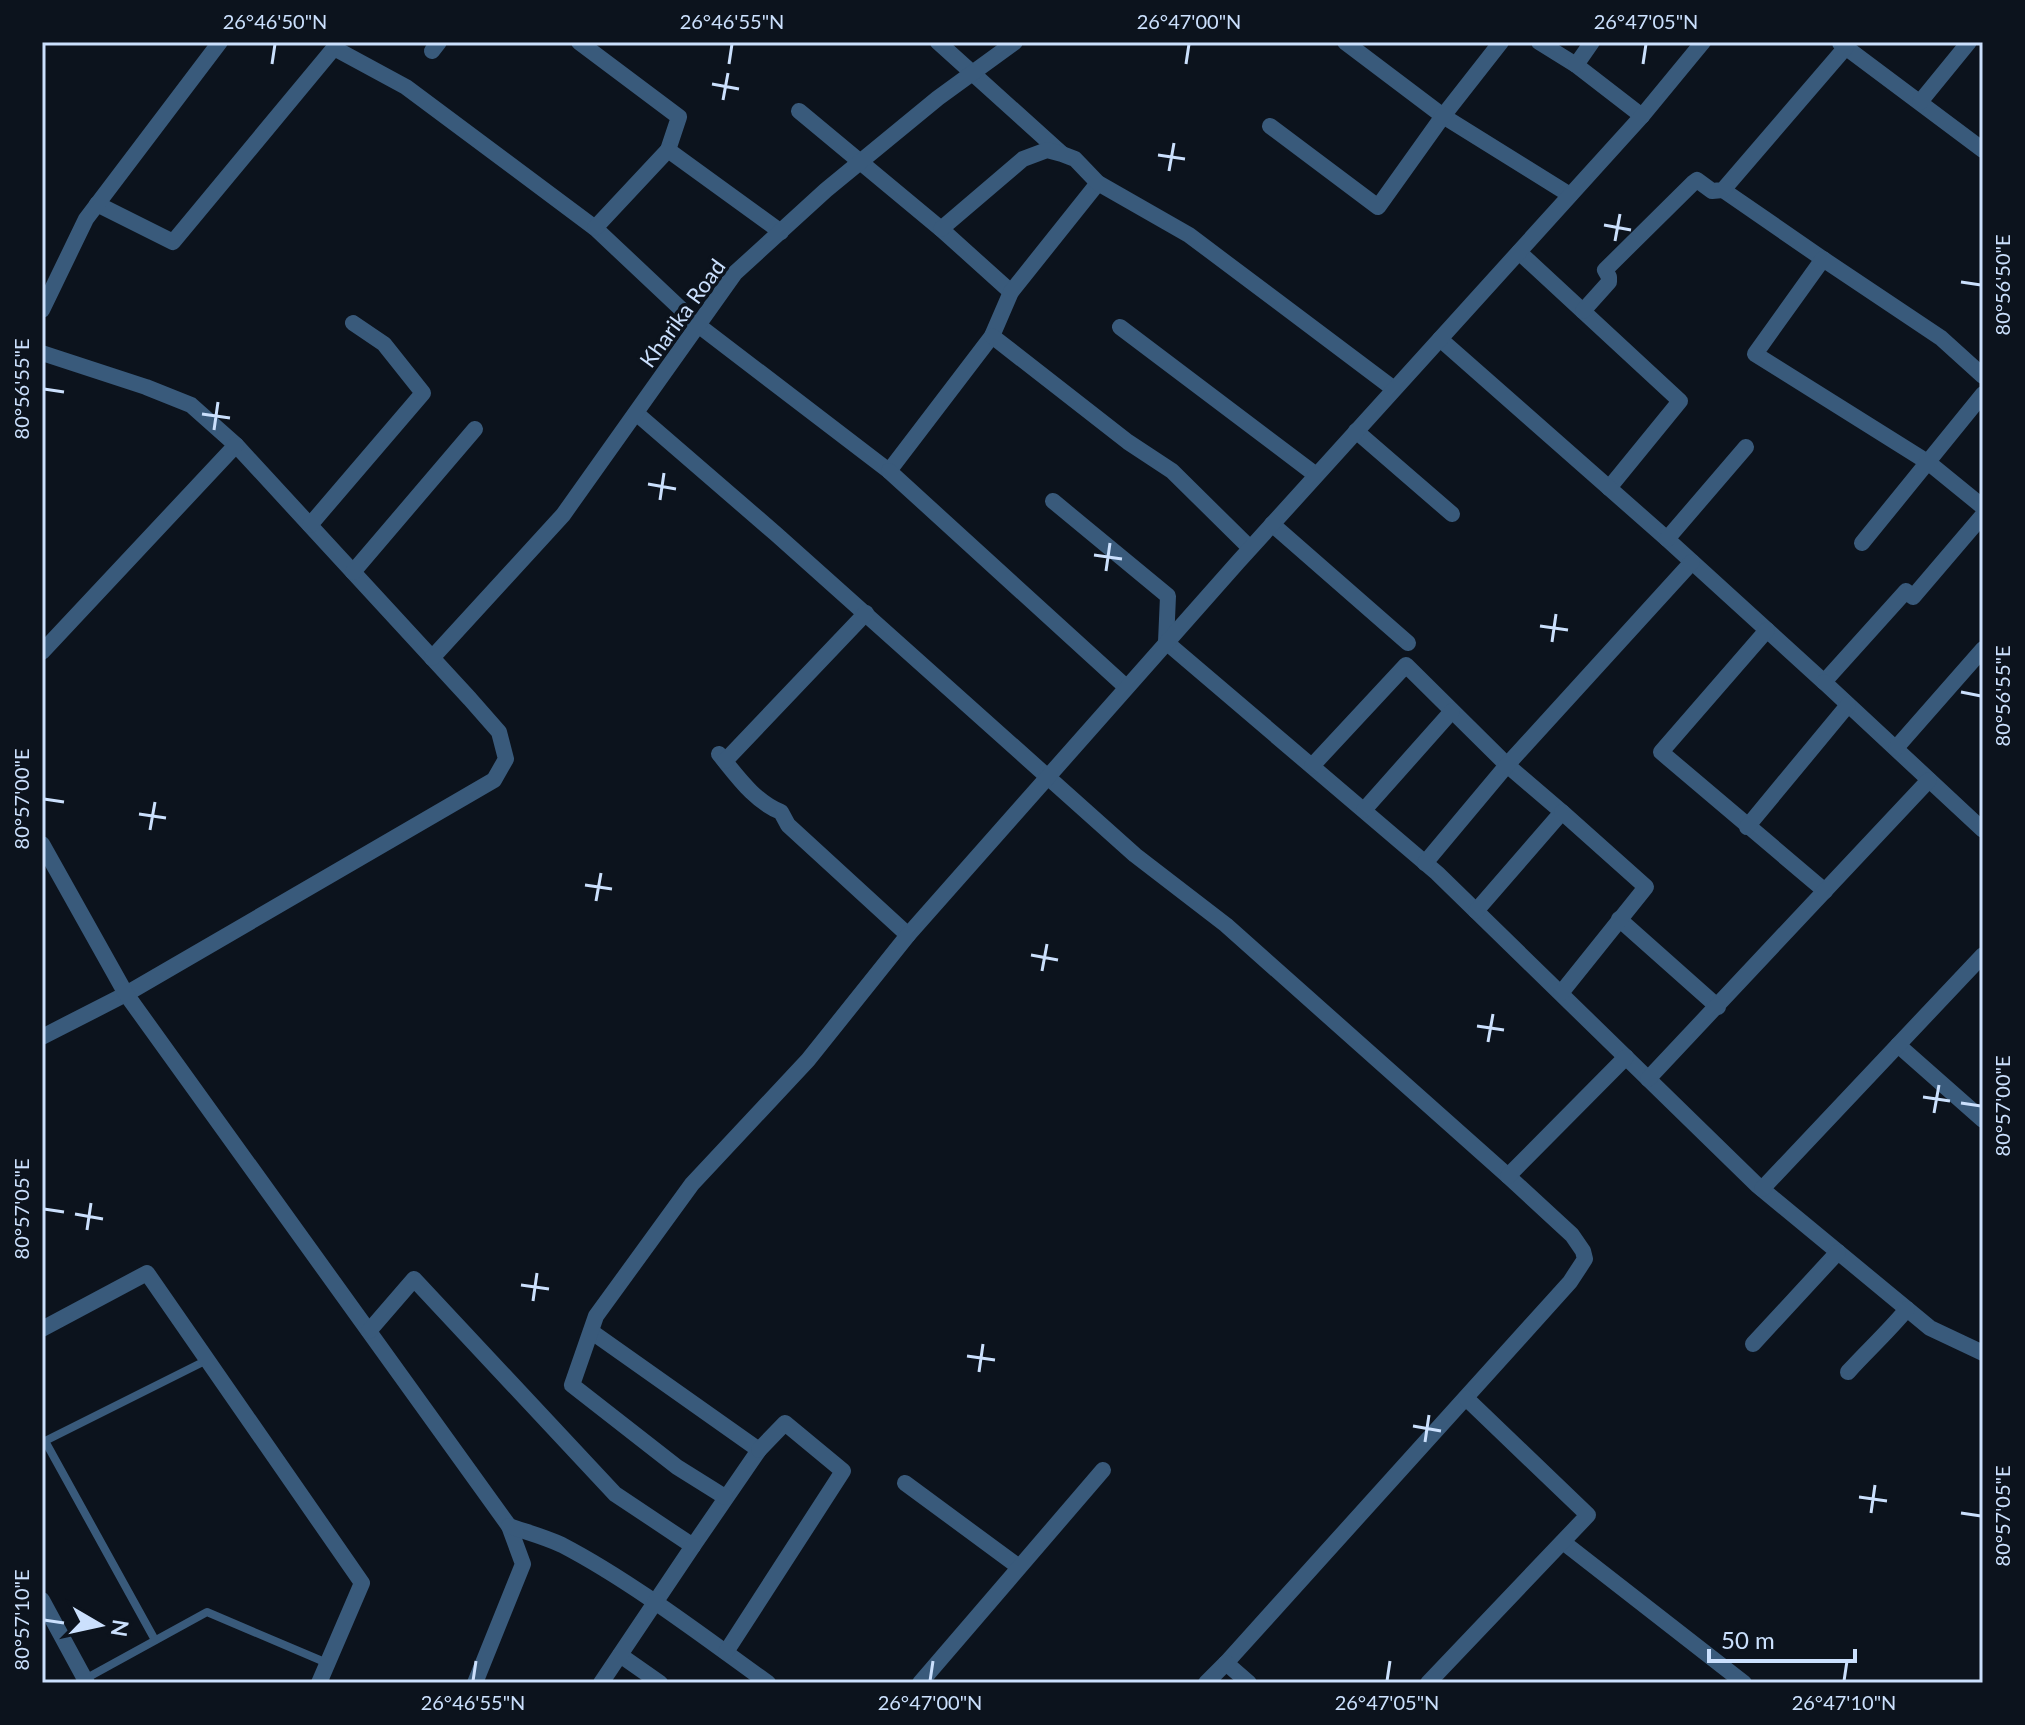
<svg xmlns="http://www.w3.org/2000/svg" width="2025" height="1725" viewBox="0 0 2025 1725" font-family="Lato,sans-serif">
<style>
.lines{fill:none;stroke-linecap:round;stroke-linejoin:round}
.service{stroke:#395a7b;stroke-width:8}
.minor{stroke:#395a7b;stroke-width:16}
.ticks{fill:none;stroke:#cbe0fd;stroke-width:3}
.labels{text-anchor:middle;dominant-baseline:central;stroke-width:7;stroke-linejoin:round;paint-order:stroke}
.street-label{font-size:22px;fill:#cbe0fd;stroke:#0c131d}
.neatline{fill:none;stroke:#cbe0fd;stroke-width:3}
.ticks-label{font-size:20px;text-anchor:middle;fill:#cbe0fd}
</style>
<rect width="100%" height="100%" fill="#0c131d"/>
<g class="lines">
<!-- service -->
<g class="service">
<polyline points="45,1441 155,1640"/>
<polyline points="43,1442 207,1360"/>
<polyline points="85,1679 207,1612 327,1663"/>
</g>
<!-- minor -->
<g class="minor">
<polyline points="579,42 679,117 668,150"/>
<polyline points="938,42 1061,153"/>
<polyline points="1345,42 1443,116 1570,195"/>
<polyline points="1539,42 1576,65 1642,116"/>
<polyline points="1840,43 1983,150"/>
<polyline points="432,51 439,42"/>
<polyline points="1576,65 1592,42"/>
<polyline points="1920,102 1969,42"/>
<polyline points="799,111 941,229 1011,292"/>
<polyline points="1270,126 1378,207 1443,116 1501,42"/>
<polyline points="1723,190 1823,259"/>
<polyline points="97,204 173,242 334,48 406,87 595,228 698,325 889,471 992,336 1011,292 1098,183"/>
<polyline points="595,228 668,150 781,232"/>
<polyline points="941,229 1023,159 1047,150 1062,154 1075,159 1098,183 1189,235 1394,389"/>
<polyline points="1519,252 1680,401 1609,488"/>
<polyline points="42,310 86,219 220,42"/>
<polyline points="1583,311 1609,282 1609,277 1605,270 1693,183 1697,180 1712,191 1723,190 1846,47"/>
<polyline points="1120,327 1316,475"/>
<polyline points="992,336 1128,442 1172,471 1250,548"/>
<polyline points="1440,339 1667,539 1824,682 1906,591 1913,597 1983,515"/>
<polyline points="42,353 146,387 191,405 236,445 470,699 499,732 506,759 494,780 126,994 42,1037"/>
<polyline points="1983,376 1941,338 1823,259 1755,354 1929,463 1983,507"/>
<polyline points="636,413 776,534 1135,855 1226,925 1508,1176 1572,1235 1583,1251 1585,1259 1570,1282 1226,1663 1206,1683"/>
<polyline points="1356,431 1452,514"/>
<polyline points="889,471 1126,687"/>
<polyline points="1053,501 1168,596 1166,642 1437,873 1757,1185 1930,1328 1983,1353"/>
<polyline points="1272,524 1408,643"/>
<polyline points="310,525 423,393 384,344 353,323"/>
<polyline points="1667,539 1746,447"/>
<polyline points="1862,543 1983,394"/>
<polyline points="353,572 475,429"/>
<polyline points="1767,630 1661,752 1825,891"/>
<polyline points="42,652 236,445"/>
<polyline points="432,658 563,515 735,273 826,190 938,98 1015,42"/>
<polyline points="1824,682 1983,830"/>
<polyline points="1896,748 1983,649"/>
<path d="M719,754c18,22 36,48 62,58l7,13 120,110"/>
<polyline points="725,761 866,613"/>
<polyline points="1312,766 1406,665 1507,765 1562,812 1476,911"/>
<polyline points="1364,810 1452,711"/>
<polyline points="1747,827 1848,705"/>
<polyline points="42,844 126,994 509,1526 523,1564 475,1683"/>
<polyline points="1425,863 1507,765 1692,562"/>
<polyline points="1619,919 1718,1007"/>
<polyline points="1561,993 1646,887 1562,812"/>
<polyline points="1898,1045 1983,1120"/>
<polyline points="1648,1079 1929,780"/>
<polyline points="1508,1176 1626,1057"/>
<polyline points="1762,1189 1983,955"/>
<polyline points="42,1329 147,1273 362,1583 319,1683"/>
<polyline points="369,1331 414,1279 615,1494 693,1546 759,1450 592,1332"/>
<polyline points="1753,1344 1838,1252"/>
<path d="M1848,1372c20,-22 40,-40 59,-63"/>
<polyline points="905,1483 1019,1567"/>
<polyline points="725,1497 677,1467 572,1385 596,1316 692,1184 808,1060 908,935 1238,562 1642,116 1703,42"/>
<path d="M509,1526c17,6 36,11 53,19 69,36 142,92 206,138"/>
<polyline points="1563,1542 1744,1683"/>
<polyline points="42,1600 87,1683"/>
<polyline points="726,1652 843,1471 785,1423 759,1450"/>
<polyline points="620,1655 660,1683"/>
<polyline points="1226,1663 1249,1683"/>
<polyline points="601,1683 693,1546"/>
<polyline points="920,1683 1103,1470"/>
<polyline points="1428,1683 1588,1515 1466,1398"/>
</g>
</g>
<!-- ticks -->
<path class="ticks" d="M272,64l3,-20M729,64l3,-20M1186,64l3,-20M1643,64l3,-20M712,84l27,5M723,100l5,-27M1158,155l27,4M1169,171l5,-28M1604,225l27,5M1615,241l5,-27M1961,282l20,3M44,389l20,3M202,414l28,4M214,430l4,-28M648,484l28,5M660,500l4,-27M1094,555l28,4M1106,571l4,-28M1540,626l28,4M1552,642l4,-28M1961,692l20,4M44,799l20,3M139,814l27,4M150,830l5,-28M585,885l27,4M596,901l5,-28M1031,955l27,5M1042,971l5,-27M1477,1026l27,4M1488,1042l5,-28M1923,1097l27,4M1961,1103l20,3M1934,1113l5,-28M44,1209l20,3M75,1214l28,5M87,1230l4,-27M521,1285l28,4M533,1301l4,-28M967,1356l28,4M979,1372l4,-28M1413,1426l28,5M1425,1442l4,-27M1859,1497l28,4M1871,1513l4,-28M1961,1513l20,3M44,1620l20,3M473,1681l3,-20M930,1681l3,-20M1387,1681l3,-20M1844,1681l3,-20"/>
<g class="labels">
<!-- street labels -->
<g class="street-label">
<text transform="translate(682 313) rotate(-54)">Kharika Road</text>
</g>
</g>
<!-- border -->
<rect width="2025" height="1725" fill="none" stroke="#0c131d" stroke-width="88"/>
<!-- north arrow -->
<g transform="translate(100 1625) rotate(99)" stroke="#0c131d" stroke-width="6" paint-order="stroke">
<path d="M0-6L14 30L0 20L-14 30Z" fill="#cbe0fd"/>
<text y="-12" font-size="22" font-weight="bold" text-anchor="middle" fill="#cbe0fd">N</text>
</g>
<!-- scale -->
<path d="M1709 1649v12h146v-12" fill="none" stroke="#cbe0fd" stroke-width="4"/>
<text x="1721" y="1649" font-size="24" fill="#cbe0fd" stroke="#0c131d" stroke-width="6" paint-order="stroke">50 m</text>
<rect x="44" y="44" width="1937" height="1637" class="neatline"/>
<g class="ticks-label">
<text x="275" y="29">26°46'50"N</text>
<text x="732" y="29">26°46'55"N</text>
<text x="1189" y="29">26°47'00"N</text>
<text x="1646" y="29">26°47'05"N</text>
<text transform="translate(2003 285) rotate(-90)" y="7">80°56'50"E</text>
<text transform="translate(22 389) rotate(-90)" y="7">80°56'55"E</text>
<text transform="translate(2003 696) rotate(-90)" y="7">80°56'55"E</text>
<text transform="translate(22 799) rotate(-90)" y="7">80°57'00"E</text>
<text transform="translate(2003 1106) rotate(-90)" y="7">80°57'00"E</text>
<text transform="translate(22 1209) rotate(-90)" y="7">80°57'05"E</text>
<text transform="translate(2003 1516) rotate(-90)" y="7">80°57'05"E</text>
<text transform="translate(22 1620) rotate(-90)" y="7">80°57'10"E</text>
<text x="473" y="1710">26°46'55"N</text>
<text x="930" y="1710">26°47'00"N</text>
<text x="1387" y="1710">26°47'05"N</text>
<text x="1844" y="1710">26°47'10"N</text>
</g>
</svg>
